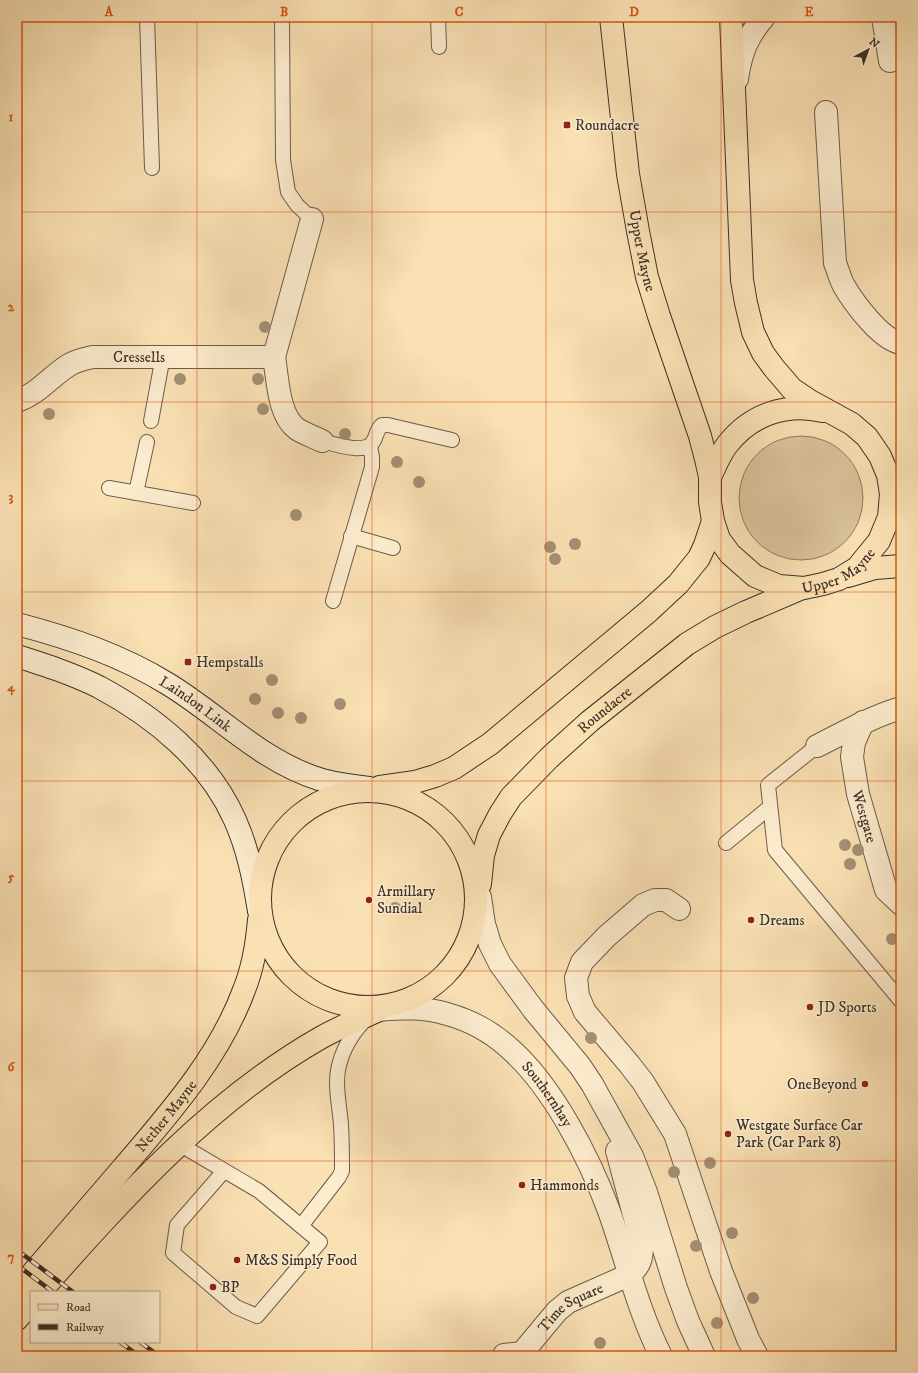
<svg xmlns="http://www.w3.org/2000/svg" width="918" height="1373" viewBox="0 0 918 1373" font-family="'IM FELL DW Pica',serif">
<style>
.green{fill:#dac39c;stroke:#8b7a62}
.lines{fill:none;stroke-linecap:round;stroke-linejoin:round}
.service-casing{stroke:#6c5c4b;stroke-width:16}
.minor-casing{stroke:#6c5c4b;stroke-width:24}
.tertiary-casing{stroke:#6c5c4b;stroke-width:24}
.secondary-casing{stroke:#3c3028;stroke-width:24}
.primary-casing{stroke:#3c3028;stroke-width:24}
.service{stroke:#fcecce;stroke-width:14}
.minor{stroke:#fcecce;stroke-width:22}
.tertiary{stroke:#fcecce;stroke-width:22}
.secondary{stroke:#fcecce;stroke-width:22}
.primary{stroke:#fae1b4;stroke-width:22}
.rail-casing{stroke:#3c3028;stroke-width:4.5}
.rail{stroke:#fcecce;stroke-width:3;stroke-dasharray:9;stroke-linecap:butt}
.tree{fill:#a39074}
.grid{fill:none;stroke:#d7550f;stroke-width:1;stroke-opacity:0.55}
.poi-dot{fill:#8f2418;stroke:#fcecce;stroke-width:1.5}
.labels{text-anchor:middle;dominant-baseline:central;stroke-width:3;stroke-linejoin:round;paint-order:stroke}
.poi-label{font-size:15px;fill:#3c3028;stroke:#fcecce;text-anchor:start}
.street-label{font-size:15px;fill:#3c3028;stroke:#fcecce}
.neatline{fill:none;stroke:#d7550f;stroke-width:1.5}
.grid-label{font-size:13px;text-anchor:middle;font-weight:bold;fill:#d7550f}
</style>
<rect width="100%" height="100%" fill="#fae1b4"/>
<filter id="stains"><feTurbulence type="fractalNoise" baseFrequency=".005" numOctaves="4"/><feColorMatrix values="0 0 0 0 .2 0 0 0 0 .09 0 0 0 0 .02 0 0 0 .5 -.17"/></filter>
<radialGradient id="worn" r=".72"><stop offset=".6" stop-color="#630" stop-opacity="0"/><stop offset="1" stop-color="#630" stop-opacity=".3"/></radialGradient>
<!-- green -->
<circle class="green" cx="801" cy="498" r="62"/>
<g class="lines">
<defs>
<g id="service">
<polyline points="147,17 152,168"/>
<polyline points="282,17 283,160 288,192 297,205 312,219"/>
<polyline points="438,17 439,47"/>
<polyline points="151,421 163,356"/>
<path d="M322,441c13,3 43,14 51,1 4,-6 3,-12 9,-17h6l64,15"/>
<polyline points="109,488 193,503"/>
<polyline points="136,493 147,442"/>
<polyline points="351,536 393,548"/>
<polyline points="333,601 372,467 372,457 370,446"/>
<polyline points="817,746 768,785 775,850 901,1001"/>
<polyline points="726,843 770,807"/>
<polyline points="179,1144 259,1191 320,1242 257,1316 236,1307 173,1253 177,1225 224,1171"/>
<path d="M301,1226l38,-49 3,-6c0,-15 0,-31 -1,-46 -1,-14 -4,-28 -4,-43 0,-23 12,-46 28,-62"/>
</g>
<g id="minor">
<polyline points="883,17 890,61"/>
<path d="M737,79c4,-27 10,-42 27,-62"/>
<path d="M826,112l9,151c3,7 5,16 9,23 10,17 37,54 57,57"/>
<path d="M274,357c4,23 4,58 23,72 8,5 17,8 25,12"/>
<path id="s1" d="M17,401c21,-7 34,-25 52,-36 8,-5 15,-6 24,-8h181l38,-138"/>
<path id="s2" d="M863,722l-9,20 -2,15 6,37 28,96 15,14"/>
<path d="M817,746c28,-14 54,-29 84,-38"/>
<polyline points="679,909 666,900 655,900 643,905 607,936 582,962 576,978 578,996 585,1012 629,1064 643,1082 675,1134 721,1271 748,1339 757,1356"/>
<polyline points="504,1355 522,1353"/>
<path id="s3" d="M522,1356v-3l35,-42 11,-9 61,-27"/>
</g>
<g id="tertiary">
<polyline points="480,897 484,924 490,944 500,964 533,1009 580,1066 592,1084 632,1156 646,1192 676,1288 688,1321 704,1356"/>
<path id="s4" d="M378,1010c24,-2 47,-3 69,4 22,6 44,18 61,33 44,38 81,110 101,164 17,48 29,99 52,145"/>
<path d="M617,1151l25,94c0,14 -2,21 -13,30"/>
</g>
<g id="secondary">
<path id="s5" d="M17,624c53,14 104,31 151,60 51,31 93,77 151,95 16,5 33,7 50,9"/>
<path d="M17,656c28,9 56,18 82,31 56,30 110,74 136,133 13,29 19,60 24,91"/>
</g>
<g id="primary">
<path id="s6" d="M611,17l17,157 10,57 9,46 12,39 41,120 6,23 4,18v25l3,19 6,18 11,15 25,22 24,10 25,2 19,-4 16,-5 18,-11 22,-27 10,-24 2,-23 -3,-19 -8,-19 -13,-19 -15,-13 -42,-23 -18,-12 -18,-21 -11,-15 -10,-21 -7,-29 -4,-23 -11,-263"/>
<path d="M710,477c5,-10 10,-23 17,-32 23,-30 59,-43 96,-34"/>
<polyline points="848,576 875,568 901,566"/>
<polyline points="380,787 415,782 435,776 454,768 490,744 649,611 678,584 699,558 705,545 713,521"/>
<circle cx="368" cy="899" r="108"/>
<path id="s7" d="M480,884l3,-29 6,-20 11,-21 11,-17 38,-39 41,-37 97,-77 28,-17 31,-15 54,-23"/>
<path id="s8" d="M17,1291c35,-41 70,-81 105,-122 46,-54 97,-111 122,-179 9,-22 13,-47 15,-70"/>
<path d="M40,1292c84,-95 171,-192 282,-255 18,-10 37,-18 55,-26"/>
<polyline points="17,1319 31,1302"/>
</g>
</defs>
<!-- service casing -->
<use href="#service" class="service-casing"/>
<!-- minor casing -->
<use href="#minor" class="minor-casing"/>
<!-- tertiary casing -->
<use href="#tertiary" class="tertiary-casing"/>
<!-- secondary casing -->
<use href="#secondary" class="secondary-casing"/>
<!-- primary casing -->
<use href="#primary" class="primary-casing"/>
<!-- service -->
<use href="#service" class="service"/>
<!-- minor -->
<use href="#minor" class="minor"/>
<!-- tertiary -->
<use href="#tertiary" class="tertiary"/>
<!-- secondary -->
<use href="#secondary" class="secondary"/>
<!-- primary -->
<use href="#primary" class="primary"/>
<defs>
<g id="rail">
<polyline points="17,1250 73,1292"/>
<polyline points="17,1265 53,1292"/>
<polyline points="120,1342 139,1356"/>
<polyline points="140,1342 159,1356"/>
</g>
</defs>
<!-- rail casing -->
<use href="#rail" class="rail-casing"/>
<!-- rail -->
<use href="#rail" class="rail"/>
</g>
<!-- trees -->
<g class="tree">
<circle cx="265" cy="327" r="6"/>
<circle cx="180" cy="379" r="6"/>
<circle cx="258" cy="379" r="6"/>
<circle cx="263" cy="409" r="6"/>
<circle cx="49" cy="414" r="6"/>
<circle cx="345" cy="434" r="6"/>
<circle cx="397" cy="462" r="6"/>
<circle cx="419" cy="482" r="6"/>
<circle cx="296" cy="515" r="6"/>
<circle cx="575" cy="544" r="6"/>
<circle cx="550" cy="547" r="6"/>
<circle cx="555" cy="559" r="6"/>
<circle cx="272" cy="680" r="6"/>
<circle cx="255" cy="699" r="6"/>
<circle cx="340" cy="704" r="6"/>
<circle cx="278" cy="713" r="6"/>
<circle cx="301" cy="718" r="6"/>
<circle cx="845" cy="845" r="6"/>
<circle cx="858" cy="850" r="6"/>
<circle cx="850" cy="864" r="6"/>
<circle cx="395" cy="908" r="6"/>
<circle cx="892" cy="939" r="6"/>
<circle cx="591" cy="1038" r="6"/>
<circle cx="710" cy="1163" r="6"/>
<circle cx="674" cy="1172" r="6"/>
<circle cx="732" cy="1233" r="6"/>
<circle cx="696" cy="1246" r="6"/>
<circle cx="753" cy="1298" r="6"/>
<circle cx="717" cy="1323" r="6"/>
<circle cx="600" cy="1343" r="6"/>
</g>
<!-- grid -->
<path class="grid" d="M197,17v1339M372,17v1339M546,17v1339M721,17v1339M17,212h884M17,402h884M17,592h884M17,781h884M17,971h884M17,1161h884"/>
<!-- markers -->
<g class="poi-dot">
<rect x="563" y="121" width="8" height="8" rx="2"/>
<rect x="184" y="658" width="8" height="8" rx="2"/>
<circle cx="369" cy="900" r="4"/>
<circle cx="751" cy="920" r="4"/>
<circle cx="810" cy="1007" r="4"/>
<circle cx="865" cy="1084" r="4"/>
<circle cx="728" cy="1134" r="4"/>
<circle cx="522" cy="1185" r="4"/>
<circle cx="237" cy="1260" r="4"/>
<circle cx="213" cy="1287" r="4"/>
</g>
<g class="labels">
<!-- poi labels -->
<g class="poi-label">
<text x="575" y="125">Roundacre</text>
<text x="196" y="662">Hempstalls</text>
<text x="377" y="891">Armillary<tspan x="377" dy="17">Sundial</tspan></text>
<text x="759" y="920">Dreams</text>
<text x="818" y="1007">JD Sports</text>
<text x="857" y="1084" text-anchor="end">OneBeyond</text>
<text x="736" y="1125">Westgate Surface Car<tspan x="736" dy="17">Park (Car Park 8)</tspan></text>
<text x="530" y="1185">Hammonds</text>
<text x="245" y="1260">M&amp;S Simply Food</text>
<text x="221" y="1287">BP</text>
</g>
<!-- street labels -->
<g class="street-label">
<text stroke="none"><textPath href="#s6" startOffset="236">Upper Mayne</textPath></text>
<text stroke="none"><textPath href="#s1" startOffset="135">Cressells</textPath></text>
<text stroke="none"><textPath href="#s6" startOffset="678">Upper Mayne</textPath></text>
<text stroke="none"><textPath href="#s5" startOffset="197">Laindon Link</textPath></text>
<text stroke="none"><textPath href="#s7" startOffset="222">Roundacre</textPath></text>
<text stroke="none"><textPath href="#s2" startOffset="98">Westgate</textPath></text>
<text stroke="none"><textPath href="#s4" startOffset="201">Southernhay</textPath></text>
<text stroke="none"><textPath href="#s8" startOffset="230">Nether Mayne</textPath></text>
<text stroke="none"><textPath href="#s3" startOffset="71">Time Square</textPath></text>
</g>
</g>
<!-- margin -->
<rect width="918" height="1373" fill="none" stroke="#fae1b4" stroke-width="44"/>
<!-- legend -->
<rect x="30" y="1291" width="130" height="52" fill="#fcecce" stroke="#afa18c"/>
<rect x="38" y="1304" width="20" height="6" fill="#fae1b4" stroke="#afa18c"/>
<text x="66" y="1311" font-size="12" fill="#3c3028">Road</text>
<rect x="38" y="1324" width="20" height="6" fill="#3c3028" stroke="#afa18c"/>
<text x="66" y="1331" font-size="12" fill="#3c3028">Railway</text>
<!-- north arrow -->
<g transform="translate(868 50) rotate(41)" stroke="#fcecce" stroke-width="3" paint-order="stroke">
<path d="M0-3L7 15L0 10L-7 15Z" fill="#3c3028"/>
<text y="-6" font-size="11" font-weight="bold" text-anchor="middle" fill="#3c3028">N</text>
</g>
<rect x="22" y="22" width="874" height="1329" class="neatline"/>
<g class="grid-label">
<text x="109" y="16">A</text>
<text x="284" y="16">B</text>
<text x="459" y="16">C</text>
<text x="634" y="16">D</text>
<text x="809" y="16">E</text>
<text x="11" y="121">1</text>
<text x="11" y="311">2</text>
<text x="11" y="501">3</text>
<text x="11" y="691">4</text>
<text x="11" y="881">5</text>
<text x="11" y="1071">6</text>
<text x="11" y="1261">7</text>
</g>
<rect width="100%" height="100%" filter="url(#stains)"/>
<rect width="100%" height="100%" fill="url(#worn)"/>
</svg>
